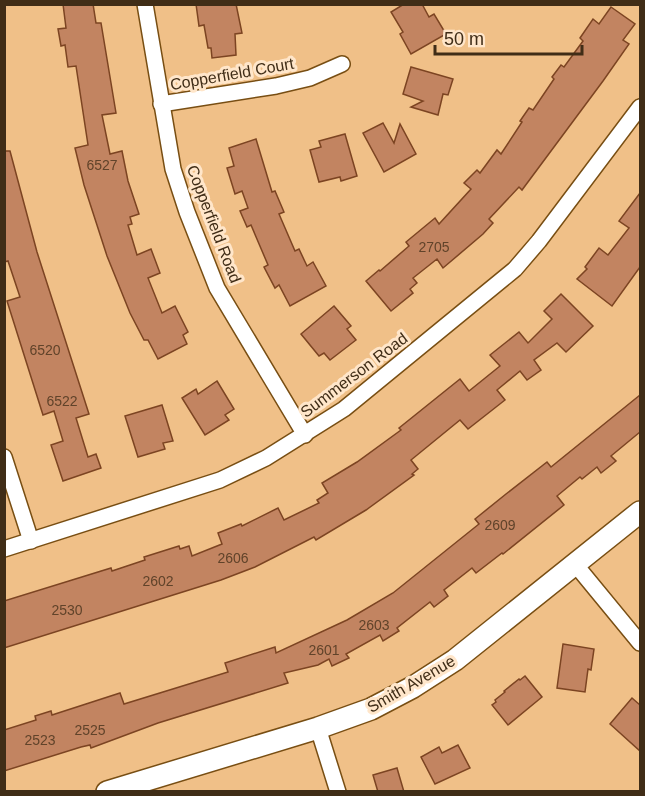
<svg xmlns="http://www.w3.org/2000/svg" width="645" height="796" viewBox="0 0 645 796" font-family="Arial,sans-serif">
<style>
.building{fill:#c28461;stroke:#7c4422;stroke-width:1.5}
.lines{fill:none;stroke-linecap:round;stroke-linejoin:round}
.minor-casing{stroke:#784e13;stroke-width:18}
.secondary-casing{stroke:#784e13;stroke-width:24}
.minor{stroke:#fff;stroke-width:15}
.secondary{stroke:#fff;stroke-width:21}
.labels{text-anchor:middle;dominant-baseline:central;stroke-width:6;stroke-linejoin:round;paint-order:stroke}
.number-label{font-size:14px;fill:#60432a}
.street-label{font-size:16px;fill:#402d17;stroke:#ffe6ca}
</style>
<rect width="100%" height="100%" fill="#f0c088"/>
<!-- building -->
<g class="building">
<polygon points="63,4 93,4 96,23 101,23 116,113 102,115 110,154 122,151 128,181 139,214 130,217 132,224 128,225 137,255 151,249 160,273 148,278 162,313 175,306 188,332 183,335 187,344 158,359 148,340 144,340 130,313 107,256 84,185 75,148 88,145 76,66 68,67 65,45 61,46 58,29 66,28"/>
<polygon points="196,4 236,4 242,33 235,34 236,55 212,58 211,48 208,48 204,25 199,26"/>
<polygon points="404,4 422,4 429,17 434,14 446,34 411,54 400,34 403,32 391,12"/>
<polygon points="611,7 635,24 623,40 629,44 603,81 522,190 519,187 489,219 493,223 483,234 443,268 437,259 413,278 417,283 410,289 413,293 391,311 366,281 379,270 380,271 409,246 406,242 435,218 439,224 471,189 464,183 477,170 480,173 497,150 501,154 522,122 520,121 529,108 533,110 554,79 552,77 561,65 564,67 583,41 580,38 593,19 599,24"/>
<polygon points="411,67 453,79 448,95 443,94 438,115 411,107 423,101 403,94"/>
<polygon points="383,123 394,143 400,124 416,154 384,172 363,133"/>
<polygon points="345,134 357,176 341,181 340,177 319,182 310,150 321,147 319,141"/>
<polygon points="256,139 272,192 275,191 284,212 279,214 295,251 299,249 307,266 313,262 326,286 290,306 279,285 275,288 264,267 268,265 251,225 247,227 240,211 248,208 242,191 235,194 227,168 234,166 229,148"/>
<polygon points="4,151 10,151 37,252 89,414 76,418 88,457 96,454 101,468 63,481 51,445 63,441 54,411 43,415 7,301 20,297 8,261 4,262"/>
<polygon points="640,193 640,267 612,306 577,279 587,269 585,267 599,248 608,255 629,228 619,221"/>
<polygon points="561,294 593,326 566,352 557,343 534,360 541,370 527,380 520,371 497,390 505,400 468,429 460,420 411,460 418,469 412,474 414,475 366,510 316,540 314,537 255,567 221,580 4,648 4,601 111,568 112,571 145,560 144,557 179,546 180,549 189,546 192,556 222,544 218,533 241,524 242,526 278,508 284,520 319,503 317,500 328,493 322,483 357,462 401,430 399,428 460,379 469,391 500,366 490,355 519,332 528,343 552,319 544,311"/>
<polygon points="334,306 351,326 347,329 356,340 330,360 324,353 319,356 301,334"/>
<polygon points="217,381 234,409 225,415 229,420 205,435 182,398 196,389 198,394"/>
<polygon points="640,395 640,432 611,456 616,461 601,473 597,467 582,479 580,477 557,496 564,505 503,554 502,553 476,573 472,568 444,590 448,596 434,607 430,602 397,628 399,631 383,641 380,635 346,654 349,658 332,666 329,659 318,665 284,673 288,683 158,723 91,748 90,745 81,747 4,771 4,730 36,720 35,716 51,711 52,715 120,693 124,704 228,672 225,663 275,647 276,653 347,620 393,593 479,524 475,519 506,494 547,462 551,467"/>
<polygon points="162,405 173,441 163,443 165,449 138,457 125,416"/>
<polygon points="563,644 594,649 591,670 588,669 585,692 557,688"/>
<polygon points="525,676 542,697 508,725 492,705 496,702 495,700 505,692 504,691 519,679 520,680"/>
<polygon points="632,698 640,705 640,751 610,724"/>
<polygon points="458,745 470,768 435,784 421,757 439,747 442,753"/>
<polygon points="397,768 404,792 378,792 373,775"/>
</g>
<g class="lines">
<defs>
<g id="minor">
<polyline points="145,4 173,169 187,212 217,288 305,435"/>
<polyline points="161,104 276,86 310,78 342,64"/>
<polyline points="4,457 31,541"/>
<polyline points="4,549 220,480 266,458 344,409 515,269 539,241 640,107"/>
<polyline points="575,564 640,643"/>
<polyline points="318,728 338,792"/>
</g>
<polyline id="secondary" points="107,792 318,728 371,709 413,687 455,660 640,512"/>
</defs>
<!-- minor casing -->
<use href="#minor" class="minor-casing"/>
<!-- secondary casing -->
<use href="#secondary" class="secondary-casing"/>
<!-- minor -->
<use href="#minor" class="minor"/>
<!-- secondary -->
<use href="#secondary" class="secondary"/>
</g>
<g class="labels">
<!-- number labels -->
<g class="number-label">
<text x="102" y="165">6527</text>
<text x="434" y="247">2705</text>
<text x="45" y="350">6520</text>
<text x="62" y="401">6522</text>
<text x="500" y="525">2609</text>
<text x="233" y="558">2606</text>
<text x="158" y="581">2602</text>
<text x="67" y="610">2530</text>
<text x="374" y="625">2603</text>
<text x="324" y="650">2601</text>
<text x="90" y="730">2525</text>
<text x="40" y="740">2523</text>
</g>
<!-- street labels -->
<g class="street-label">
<text transform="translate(232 74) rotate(-10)">Copperfield Court</text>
<text transform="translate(214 224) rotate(69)">Copperfield Road</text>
<text transform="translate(354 375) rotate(-37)">Summerson Road</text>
<text transform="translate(411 684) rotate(-30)">Smith Avenue</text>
</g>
</g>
<!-- border -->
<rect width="645" height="796" fill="none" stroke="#402d17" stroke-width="12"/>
<!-- scale -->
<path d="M435 45v9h147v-9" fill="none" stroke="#402d17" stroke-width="3"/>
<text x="444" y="45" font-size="18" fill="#402d17" stroke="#ffe6ca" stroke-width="4.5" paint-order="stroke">50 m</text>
</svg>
